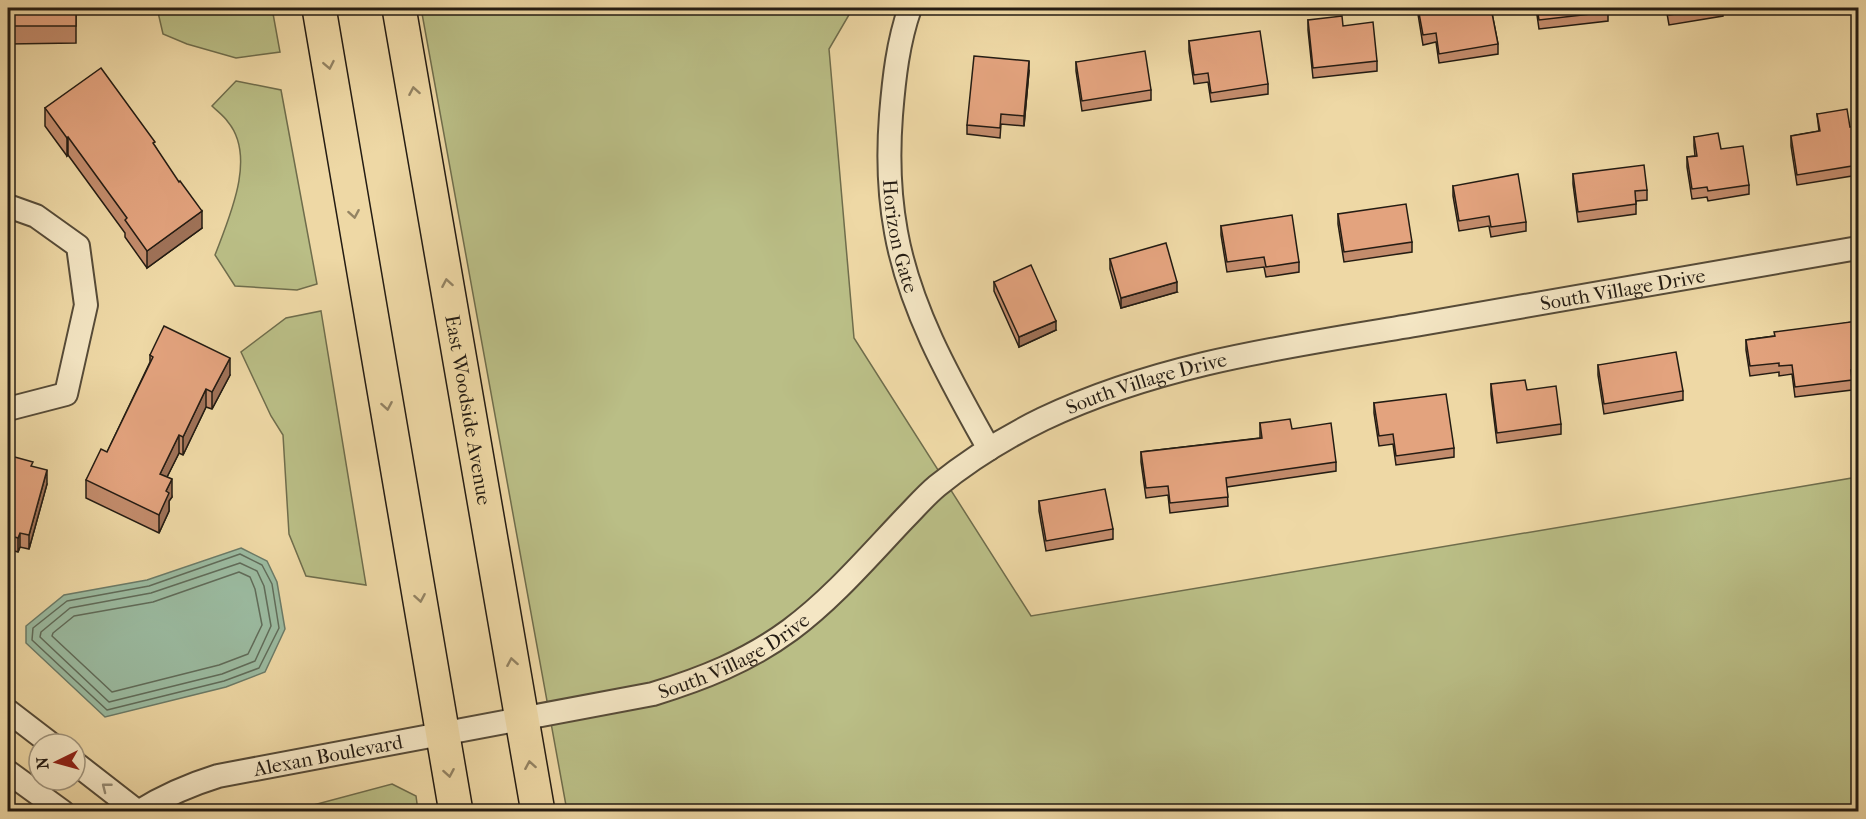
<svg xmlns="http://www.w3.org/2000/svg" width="1866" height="819" viewBox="0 0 1866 819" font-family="'IM FELL French Canon',serif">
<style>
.green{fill:#babe86;stroke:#6f6d4c;stroke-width:1.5}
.water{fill:#9bbba1;stroke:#6b7b68;stroke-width:1.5}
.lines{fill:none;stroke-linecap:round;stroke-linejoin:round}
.shore{stroke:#606c5a;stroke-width:1.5}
.street-casing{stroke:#564b38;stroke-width:26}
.primary-casing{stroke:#241c13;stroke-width:36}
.street{stroke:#f4e6c4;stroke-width:22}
.primary{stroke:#eed8a5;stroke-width:33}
.wall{fill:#c38c6c;stroke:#241c13;stroke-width:1.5}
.shaded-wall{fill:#9f7258;stroke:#241c13;stroke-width:1.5}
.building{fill:#e3a37e;stroke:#241c13;stroke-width:1.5}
.oneway{stroke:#938363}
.oneway2{stroke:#968b74}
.labels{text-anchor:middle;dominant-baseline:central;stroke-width:4.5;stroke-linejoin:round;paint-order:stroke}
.street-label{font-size:20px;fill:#241c13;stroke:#f4e6c4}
</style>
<rect width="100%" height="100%" fill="#eed8a5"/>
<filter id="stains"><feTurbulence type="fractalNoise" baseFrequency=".00333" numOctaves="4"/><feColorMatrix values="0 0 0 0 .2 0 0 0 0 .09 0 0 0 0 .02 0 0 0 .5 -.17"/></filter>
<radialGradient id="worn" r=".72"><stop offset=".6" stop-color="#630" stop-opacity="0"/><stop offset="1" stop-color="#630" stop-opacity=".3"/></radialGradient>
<!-- green -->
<g class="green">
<polygon points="157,8 272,8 280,52 236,58 187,44 163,34"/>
<polygon points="421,8 853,8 829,49 854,338 1031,616 1858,477 1858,811 567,811"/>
<path d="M236,81l45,9 36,194 -20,6 -62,-4 -20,-31c14,-37 42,-98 13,-133 -4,-6 -11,-11 -16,-16z"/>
<polygon points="321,311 366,585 306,576 289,534 283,435 271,416 241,352 286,318"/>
<polygon points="392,784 416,796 418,811 291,811"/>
</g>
<!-- water -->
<polygon class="water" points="241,548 267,561 277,582 285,629 265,672 226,687 105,717 26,643 26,626 64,595 147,580"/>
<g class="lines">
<!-- shore -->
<g class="shore">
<polygon points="240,554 262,565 272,584 279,628 259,668 224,681 107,710 32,640 33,628 67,601 149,586"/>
<polygon points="240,563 257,571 264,586 271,626 255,661 222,674 109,702 40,637 41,632 70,608 151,593"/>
<polygon points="239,572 250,577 255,589 262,625 248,654 219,665 112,692 52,636 53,633 74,616 153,602"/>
</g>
<defs>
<g id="street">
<path id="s1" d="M910,8c-12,34 -16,70 -19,107 -3,39 -2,79 5,117 14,78 55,149 93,217"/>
<polyline points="8,206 36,216 78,246 86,305 66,394 8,409"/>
<polyline points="8,711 51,744"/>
<polyline points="75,763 138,812"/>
<polyline points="8,772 63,812"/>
<path id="s2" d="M138,812c26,-16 51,-27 80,-36l435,-82c49,-15 95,-33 137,-64 42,-31 78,-73 114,-111 11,-11 21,-23 33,-33 32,-26 69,-49 106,-67 120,-57 249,-73 378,-95 146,-25 292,-50 437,-76"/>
</g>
<g id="primary">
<polyline points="319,8 456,812"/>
<path id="s3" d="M399,8l139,804"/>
</g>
</defs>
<!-- street casing -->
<use href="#street" class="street-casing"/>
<!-- primary casing -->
<use href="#primary" class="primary-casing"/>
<!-- street -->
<use href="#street" class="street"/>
<!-- primary -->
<use href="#primary" class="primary"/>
</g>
<!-- wall -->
<g class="wall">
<polygon points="8,8 76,8 76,43 8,44"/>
<polygon points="1417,8 1491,8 1498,44 1498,54 1439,63 1436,42 1423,45"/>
<polygon points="1536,8 1608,8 1608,21 1539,29"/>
<polygon points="1666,8 1723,8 1723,16 1669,25"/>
<polygon points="1308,20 1343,26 1377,61 1377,71 1313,78 1308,30"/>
<polygon points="1189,41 1268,84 1268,94 1211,102 1208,82 1194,84 1189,51"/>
<polygon points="1076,62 1151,90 1151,100 1082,111 1076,71"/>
<polygon points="1029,71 1024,126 1001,124 1000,138 967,134 967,125"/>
<polygon points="45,108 155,146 202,228 147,268 125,237 125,233 68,155 67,156 45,126"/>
<polygon points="1817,114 1850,127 1858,125 1858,175 1797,185 1791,146 1791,136 1819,131"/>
<polygon points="1694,137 1721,149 1749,185 1749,194 1708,201 1707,197 1692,199 1687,167 1687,157 1695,156 1694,146"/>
<polygon points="1573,174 1647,190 1647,200 1636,201 1636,214 1578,222 1573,184"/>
<polygon points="1453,186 1526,222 1526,231 1491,237 1489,226 1459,231 1453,196"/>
<polygon points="1338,214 1412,242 1412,252 1344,262 1338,224"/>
<polygon points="1221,226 1299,262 1299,272 1266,277 1264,267 1227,272 1221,235"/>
<polygon points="1110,259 1177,292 1121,308 1110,269"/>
<polygon points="994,282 1056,330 1019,347 994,291"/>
<polygon points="1858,321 1858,379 1852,380 1852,390 1795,397 1792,374 1779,376 1779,372 1750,376 1746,350 1746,340 1774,336"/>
<polygon points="150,355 230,375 212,409 206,407 183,455 179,453 167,477 172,497 169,501 169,511 159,533 86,498 86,480 107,452 150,362"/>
<polygon points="1598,365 1683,391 1683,400 1604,414 1598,375"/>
<polygon points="1491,384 1527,390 1561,424 1561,434 1497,443 1491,394"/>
<polygon points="1374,403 1454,448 1454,457 1396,465 1393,444 1379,446 1374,413"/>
<polygon points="1260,423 1292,429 1336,462 1336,471 1227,487 1228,506 1170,513 1168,495 1146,498 1141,462 1141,452 1260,438"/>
<polygon points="8,462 33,467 47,484 29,549 20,547 18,552 8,549"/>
<polygon points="1039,501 1113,529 1113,539 1046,551 1039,511"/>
</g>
<!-- shaded-wall -->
<g class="shaded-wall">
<polygon points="1029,61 1029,71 1024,126 1024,116"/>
<polygon points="68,137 68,155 67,156 67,138"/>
<polygon points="202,211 202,228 147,268 147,251"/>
<polygon points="1177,282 1177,292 1121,308 1121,298"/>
<polygon points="1056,321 1056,330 1019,347 1019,337"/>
<polygon points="230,358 230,375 212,409 212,392"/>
<polygon points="206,389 206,407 183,455 183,437"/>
<polygon points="179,435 179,453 160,491 160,474"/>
<polygon points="47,470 47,484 29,549 29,535"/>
<polygon points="172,479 172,497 169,501 169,511 159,533 159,515 166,491"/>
<polygon points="20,533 20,547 18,552 18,538"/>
</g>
<!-- building -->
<g class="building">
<rect x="8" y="8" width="68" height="18"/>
<polygon points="1418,8 1491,8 1498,44 1439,54 1436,33 1423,35"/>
<polygon points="1537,8 1608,8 1608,12 1539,20"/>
<polygon points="1667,8 1719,8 1669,15"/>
<polygon points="1342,16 1343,26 1373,22 1377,61 1313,68 1308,20"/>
<polygon points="1260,31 1268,84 1211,93 1208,73 1194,75 1189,41"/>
<polygon points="1145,51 1151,90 1082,101 1076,62"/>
<polygon points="974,56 1029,61 1024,116 1001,114 1000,128 967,125"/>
<polygon points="101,68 155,142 153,143 179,182 180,181 202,211 147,251 125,220 127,218 68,137 67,138 45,108"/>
<polygon points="1847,109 1850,127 1858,125 1858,165 1797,175 1791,136 1820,131 1817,114"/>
<polygon points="1718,133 1721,149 1743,146 1749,185 1708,191 1707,187 1692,189 1687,157 1697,156 1694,137"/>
<polygon points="1644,165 1647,190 1635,191 1636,204 1578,212 1573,174"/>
<polygon points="1518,174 1526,222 1491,227 1489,216 1459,221 1453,186"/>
<polygon points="1406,204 1412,242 1344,252 1338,214"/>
<polygon points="1292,215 1299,262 1266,267 1264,257 1227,262 1221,226"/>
<polygon points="1166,243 1177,282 1121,298 1110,259"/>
<polygon points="1031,265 1056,321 1019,337 994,282"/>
<polygon points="1858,321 1858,369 1851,370 1852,380 1795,387 1792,365 1779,366 1779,363 1750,366 1746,340 1775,336 1774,332"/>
<polygon points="164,326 230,358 212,392 206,389 183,437 179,435 160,474 172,479 166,491 169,493 159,515 86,480 101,449 107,452 153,357 150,355"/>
<polygon points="1676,352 1683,391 1604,404 1598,365"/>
<polygon points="1525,380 1527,390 1556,386 1561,424 1497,433 1491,384"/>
<polygon points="1446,394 1454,448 1396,456 1393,434 1379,436 1374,403"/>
<polygon points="1290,419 1292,429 1331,423 1336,462 1226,478 1228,497 1170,503 1168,486 1146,488 1141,452 1262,438 1260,423"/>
<polygon points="11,456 33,462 31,466 47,470 29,535 20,533 18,538 8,535 8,462 9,462"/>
<polygon points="1105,489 1113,529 1046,541 1039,501"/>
</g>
<!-- one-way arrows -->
<defs><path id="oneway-chevron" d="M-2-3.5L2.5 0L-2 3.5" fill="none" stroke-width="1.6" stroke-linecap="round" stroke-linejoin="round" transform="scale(1.5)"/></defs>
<g class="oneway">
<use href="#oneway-chevron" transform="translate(329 65) rotate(79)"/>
<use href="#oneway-chevron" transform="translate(414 91) rotate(-100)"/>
<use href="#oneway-chevron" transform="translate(354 214) rotate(80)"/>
<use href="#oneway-chevron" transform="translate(447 283) rotate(-100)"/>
<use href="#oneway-chevron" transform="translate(387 406) rotate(80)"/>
<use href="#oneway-chevron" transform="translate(420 598) rotate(80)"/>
<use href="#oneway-chevron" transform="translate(512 662) rotate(-100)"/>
<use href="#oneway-chevron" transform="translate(530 765) rotate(-100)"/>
<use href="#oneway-chevron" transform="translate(449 773) rotate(80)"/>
</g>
<use class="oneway2" href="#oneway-chevron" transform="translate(106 787) rotate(-142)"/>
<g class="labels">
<!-- street labels -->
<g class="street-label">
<text stroke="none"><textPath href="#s1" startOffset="231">Horizon Gate</textPath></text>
<text stroke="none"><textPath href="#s2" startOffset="1610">South Village Drive</textPath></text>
<text stroke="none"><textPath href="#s2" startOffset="1124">South Village Drive</textPath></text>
<text stroke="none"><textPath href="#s3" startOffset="408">East Woodside Avenue</textPath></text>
<text stroke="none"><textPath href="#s2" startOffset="620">South Village Drive</textPath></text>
<text stroke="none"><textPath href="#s2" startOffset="200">Alexan Boulevard</textPath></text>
</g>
</g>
<!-- margin -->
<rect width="1866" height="819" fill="none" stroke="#eed8a5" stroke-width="30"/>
<rect x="9" y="9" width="1848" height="801" fill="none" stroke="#241c13" stroke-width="3"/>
<rect x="15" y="15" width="1836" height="789" fill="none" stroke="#241c13" stroke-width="1.5"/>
<!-- north arrow -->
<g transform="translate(57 762) rotate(265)"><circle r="28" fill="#f4e6c4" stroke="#a1957d" stroke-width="1.5"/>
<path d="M0-4.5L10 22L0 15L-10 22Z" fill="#8f2418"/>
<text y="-9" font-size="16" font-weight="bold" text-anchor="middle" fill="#241c13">N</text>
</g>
<rect width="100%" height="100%" filter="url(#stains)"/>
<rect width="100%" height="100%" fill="url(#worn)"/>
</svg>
